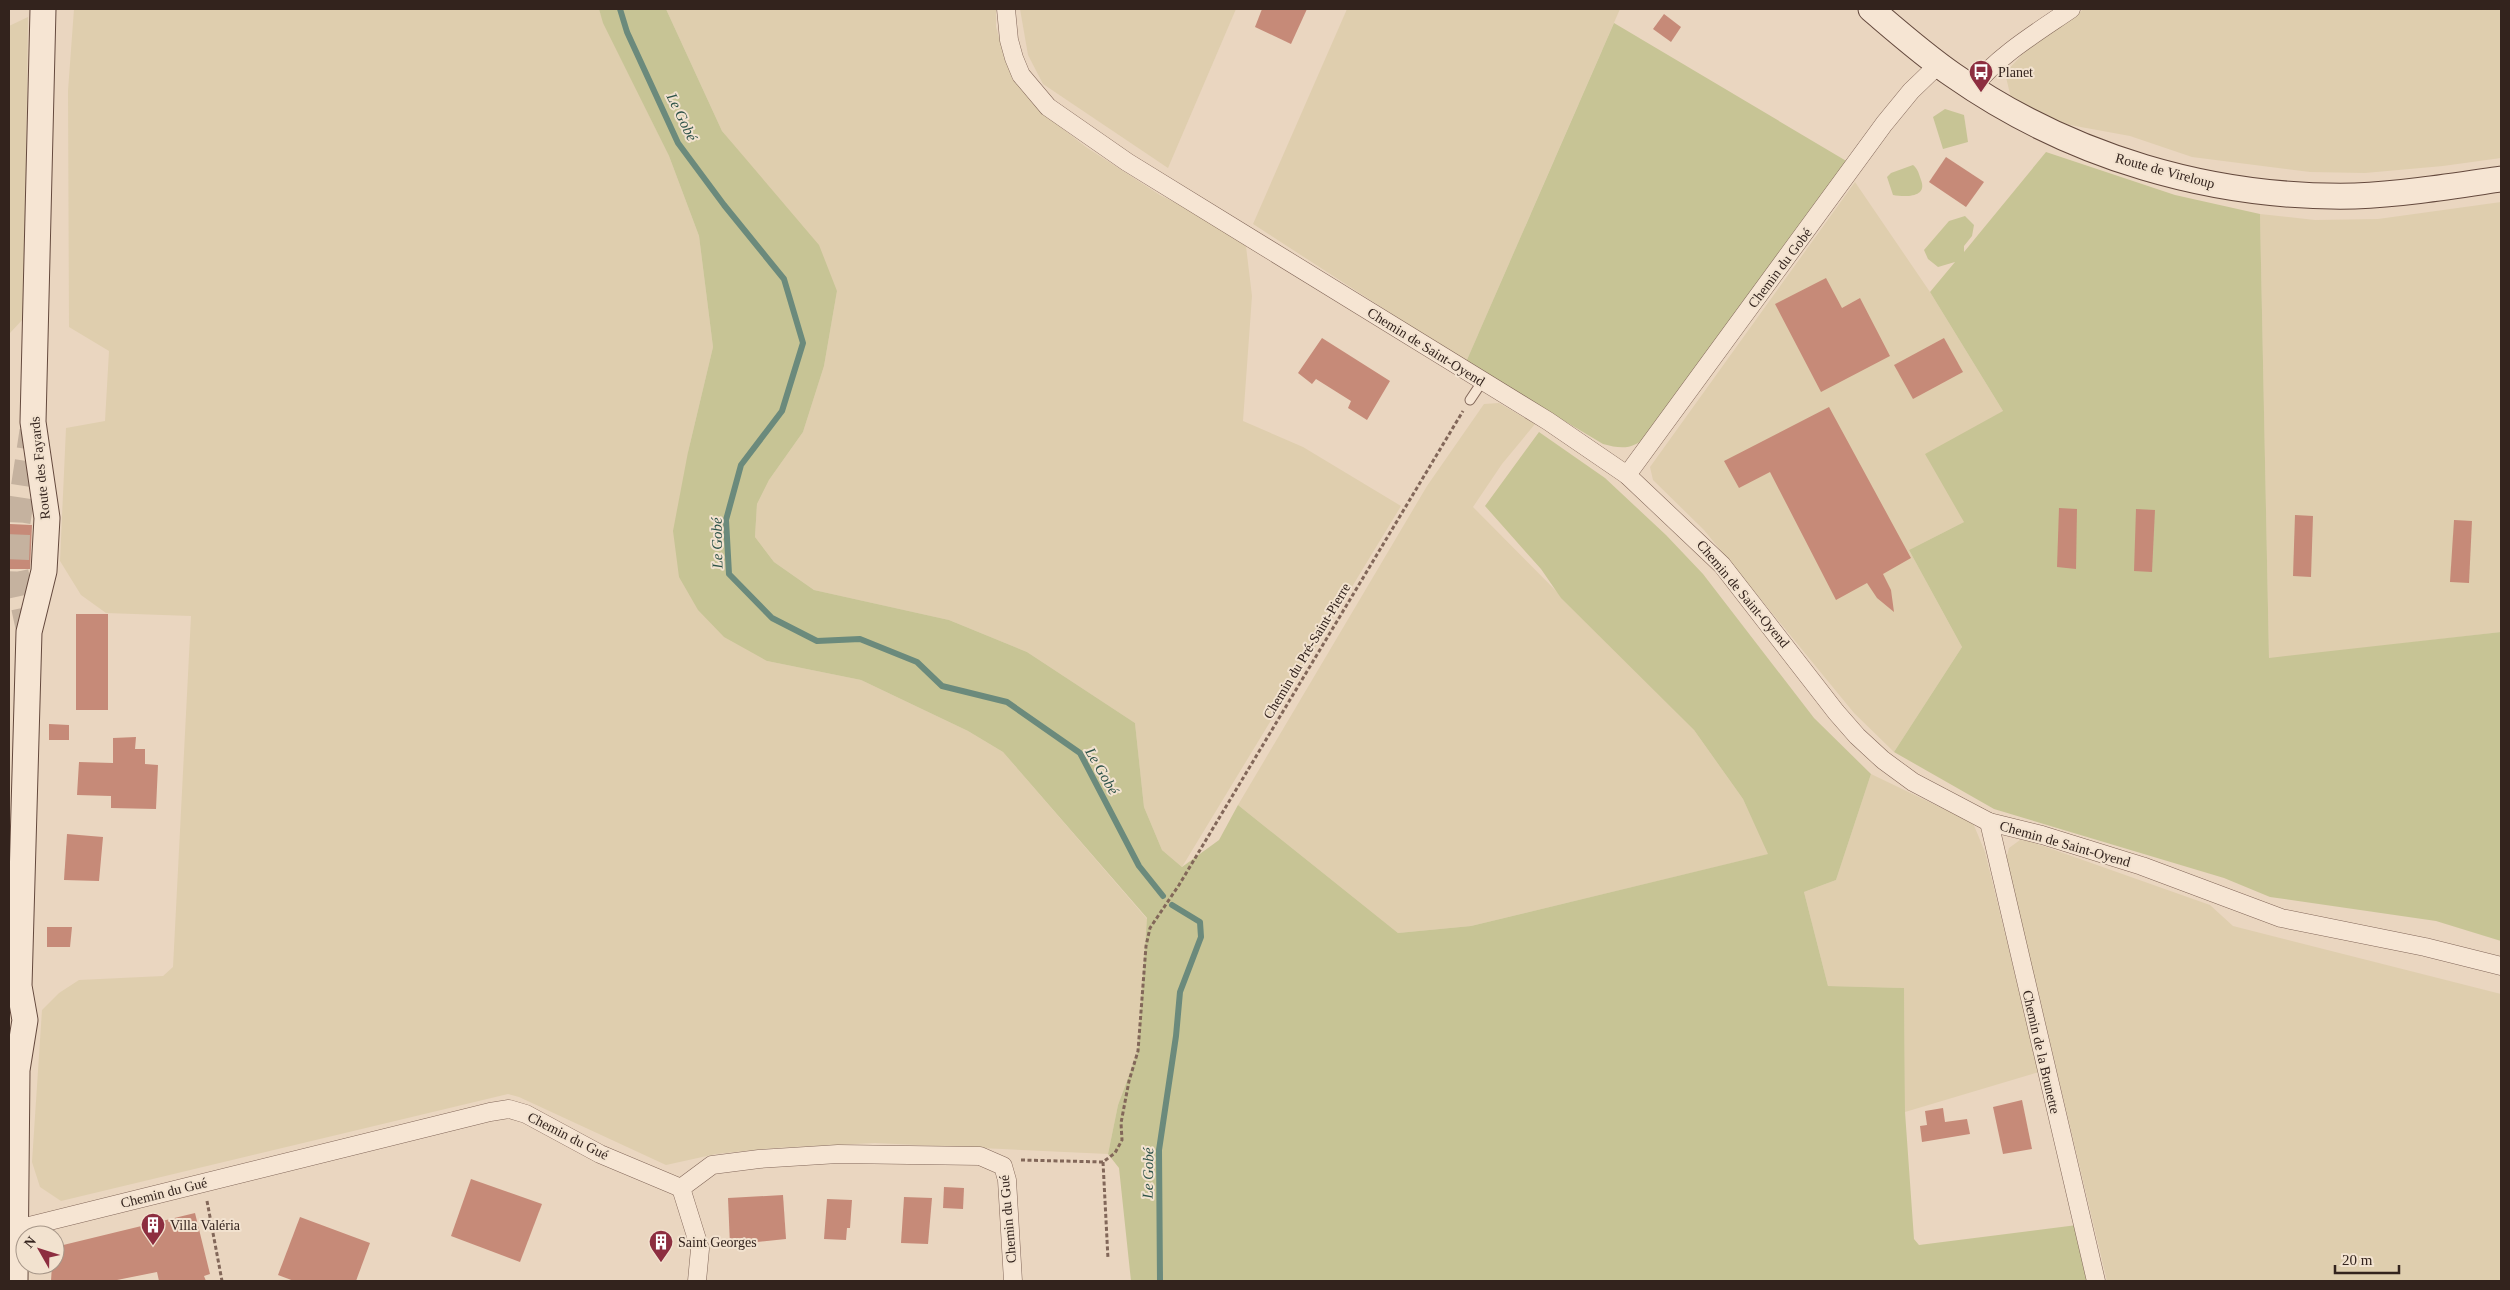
<svg xmlns="http://www.w3.org/2000/svg" width="2510" height="1290" viewBox="0 0 2510 1290" font-family="'Times New Roman',serif">
<style>
.farmland{fill:#dfceae}
.green{fill:#c7c495}
.lines{fill:none;stroke-linecap:round;stroke-linejoin:round}
.stream{stroke:#6b8a7c;stroke-width:6}
.building{fill:#c68a78}
.secondary-tunnel{stroke:#c5b29f;stroke-width:25;stroke-dasharray:25 12;stroke-linecap:butt}
.lane-casing{stroke:#826759;stroke-width:11}
.street-casing{stroke:#826759;stroke-width:19}
.secondary-casing{stroke:#64493d;stroke-width:27}
.path{stroke:#826759;stroke-width:3;stroke-dasharray:4 2.5;stroke-linecap:butt}
.lane{stroke:#f6e5d3;stroke-width:9}
.street{stroke:#f6e5d3;stroke-width:18}
.secondary{stroke:#f6e5d3;stroke-width:25}
.labels{text-anchor:middle;dominant-baseline:central;stroke-width:4;stroke-linejoin:round;paint-order:stroke}
.poi-label{font-size:14px;fill:#33231d;stroke:#f2e2cf;text-anchor:start}
.street-label{font-size:14px;fill:#33231d;stroke:#f2e2cf}
.water-label{font-size:15px;font-style:italic;fill:#2d5248;stroke:#f2e2cf}
</style>
<rect width="100%" height="100%" fill="#ead6c0"/>
<!-- farmland -->
<g class="farmland">
<polygon points="74,9 599,9 604,23 669,156 699,236 713,347 688,452 767,661 861,680 968,731 1003,752 1147,919 1138,1051 1118,1105 1108,1154 875,1143 774,1148 716,1154 666,1165 519,1097 508,1094 61,1201 40,1187 32,1162 42,1010 59,993 79,980 163,976 173,967 191,616 106,613 81,595 60,561 66,428 105,421 109,351 69,327 68,91"/>
<polygon points="666,9 996,9 996,27 1010,73 1039,110 1086,147 1160,195 1245,238 1252,296 1243,421 1303,447 1401,506 1182,867 1162,850 1144,807 1135,723 1027,652 949,620 814,590 774,562 755,537 757,504 769,480 803,432 824,366 837,291 754,171 722,131"/>
<polygon points="1020,9 1236,9 1168,168 1043,84 1028,55"/>
<polygon points="1347,9 1620,9 1466,362 1253,224"/>
<polygon points="2084,9 2501,9 2501,158 2443,166 2365,173 2310,172 2192,157 2130,136 2059,123 2011,98 2005,73 2031,45"/>
<polygon points="28,17 24,318 9,334 9,26"/>
<polygon points="1855,182 1930,292 2003,411 1964,522 1909,550 1962,647 1894,752 1854,713 1704,530 1653,480 1650,467"/>
<polygon points="2501,202 2501,632 2269,659 2260,214 2315,220 2378,219"/>
<polygon points="1499,403 1535,424 1502,464 1473,507 1694,730 1743,799 1769,854 1471,926 1398,933 1238,805 1427,486 1484,404"/>
<polygon points="1871,774 1973,823 1985,852 2039,1072 1905,1112 1904,988 1828,986 1804,892 1836,880"/>
<polygon points="2020,840 2029,841 2210,905 2233,926 2501,994 2501,1281 2107,1281 2006,859 2009,848"/>
</g>
<!-- green -->
<g class="green">
<polygon points="599,9 666,9 722,131 819,245 837,291 824,366 803,432 769,480 757,504 755,537 774,562 814,590 949,620 1027,652 1135,723 1144,807 1162,850 1182,867 1219,840 1238,805 1398,933 1471,926 1768,854 1743,799 1694,730 1561,598 1541,569 1485,506 1539,432 1605,478 1666,535 1703,574 1814,718 1871,774 1836,880 1804,892 1828,986 1904,988 1905,1112 1914,1239 1919,1245 2077,1225 2090,1281 1131,1281 1119,1168 1108,1154 1118,1105 1138,1051 1147,918 1003,752 968,731 861,680 767,661 724,637 698,610 679,577 673,531 688,452 713,347 699,236 669,156 603,23"/>
<path d="M1614,23l234,139 -201,273c-13,15 -26,14 -44,9l-137,-82z"/>
<polygon points="1945,109 1964,115 1968,142 1943,149 1933,117"/>
<polygon points="2046,152 2175,195 2260,214 2269,658 2501,632 2501,941 2436,921 2270,897 2224,878 1994,809 1894,752 1962,647 1909,550 1964,522 1925,454 2003,411 1930,292 1955,262 1938,267 1928,259 1924,250 1949,221 1965,216 1974,225 1972,236 1964,246 1964,252"/>
<path d="M1913,165c5,4 6,9 8,15 7,18 -16,17 -28,15l-6,-18 4,-4z"/>
</g>
<g class="lines">
<!-- stream -->
<g class="stream">
<polyline points="620,9 627,32 678,143 724,205 784,279 803,343 782,411 741,465 726,520 729,574 772,618 817,641 860,639 917,662 942,686 1007,702 1080,753 1139,866 1163,896"/>
<polyline points="1160,1281 1159,1150 1176,1036 1180,992 1201,937 1200,922 1172,905"/>
</g>
</g>
<!-- building -->
<g class="building">
<polygon points="1262,9 1307,9 1291,44 1255,27"/>
<polygon points="1664,14 1681,27 1671,42 1653,29"/>
<polygon points="1946,157 1984,182 1966,207 1929,182"/>
<polygon points="1826,278 1842,308 1860,298 1890,356 1821,392 1775,304"/>
<polygon points="1322,338 1390,381 1367,420 1348,408 1351,401 1316,379 1312,384 1298,373"/>
<polygon points="1944,338 1963,372 1913,399 1894,365"/>
<polygon points="1829,407 1911,558 1883,574 1891,590 1894,612 1877,598 1867,583 1836,600 1770,472 1739,488 1724,461"/>
<polygon points="2059,508 2077,509 2076,569 2057,567"/>
<polygon points="2136,509 2155,510 2152,572 2134,571"/>
<polygon points="2295,515 2313,516 2311,577 2293,576"/>
<polygon points="2454,520 2472,521 2469,583 2450,582"/>
<polygon points="10,524 32,525 30,569 9,569"/>
<rect x="76" y="614" width="32" height="96"/>
<polygon points="49,724 69,725 69,740 49,740"/>
<polygon points="136,737 135,749 145,749 145,764 158,765 156,809 111,808 111,796 77,795 79,762 113,763 113,738"/>
<polygon points="67,834 103,837 99,881 64,880"/>
<polygon points="47,927 72,927 70,947 47,947"/>
<polygon points="2022,1100 2032,1149 2003,1154 1993,1107"/>
<polygon points="1943,1108 1945,1122 1967,1119 1970,1134 1922,1142 1920,1126 1927,1125 1925,1111"/>
<polygon points="471,1179 542,1204 520,1262 451,1236"/>
<polygon points="944,1187 964,1188 963,1209 943,1208"/>
<polygon points="783,1195 786,1239 730,1245 728,1198"/>
<polygon points="904,1197 932,1198 928,1244 901,1243"/>
<polygon points="827,1199 852,1200 850,1228 847,1228 846,1240 824,1239"/>
<polygon points="195,1213 210,1274 204,1276 206,1281 159,1281 157,1272 112,1281 51,1281 52,1265 55,1265 55,1247"/>
<polygon points="300,1217 370,1243 356,1281 294,1281 278,1275"/>
</g>
<g class="lines">
<!-- secondary-tunnel -->
<polyline class="secondary-tunnel" points="29,632 16,572 18,522 32,431"/>
<defs>
<polyline id="lane" points="1470,400 1482,382"/>
<g id="street">
<polyline points="1006,9 1009,40 1014,58 1021,75 1048,107 1127,162 1548,421 1627,475 1722,565 1836,712 1857,736 1883,760 1913,782 1989,822 2042,835 2142,866 2281,918 2425,947 2501,966"/>
<path d="M1972,88c27,-33 64,-55 99,-79"/>
<polyline points="1627,475 1884,124 1911,91 1938,65"/>
<polyline points="1989,822 2096,1281"/>
<polyline points="681,1188 700,1249 697,1281"/>
<polyline points="9,1231 490,1112 509,1109 526,1114 600,1154 681,1188 712,1165 759,1159 838,1154 980,1156 1003,1166 1007,1180 1013,1281"/>
</g>
<g id="secondary">
<path d="M1871,9c27,23 53,46 82,66 117,82 259,124 402,121 49,-2 98,-10 146,-17"/>
<polyline points="15,1281 17,1070 25,1020 19,986 29,632 44,571 47,518 33,422 43,9"/>
</g>
</defs>
<!-- lane casing -->
<use href="#lane" class="lane-casing"/>
<!-- street casing -->
<use href="#street" class="street-casing"/>
<!-- secondary casing -->
<use href="#secondary" class="secondary-casing"/>
<!-- path -->
<g class="path">
<polyline points="1021,1160 1103,1162 1115,1153 1122,1140 1121,1123 1129,1081 1138,1051 1146,946 1150,928 1179,885 1463,411"/>
<polyline points="1103,1162 1108,1259"/>
<polyline points="207,1201 222,1281"/>
</g>
<!-- lane -->
<use href="#lane" class="lane"/>
<!-- street -->
<use href="#street" class="street"/>
<!-- secondary -->
<use href="#secondary" class="secondary"/>
</g>
<!-- icons -->
<defs>
<symbol id="bus-pin" viewBox="-11 -11 22 30"><path d="M0 17L-7.5 6A9.5 9.5 0 1 1 7.5 6Z" fill="#8d2e40" stroke="#f2e2cf"/><path d="M-5-6H5V4H4V6H2V4H-2V6H-4V4H-5ZM-3.5-4V0h7V-4ZM-3.5 1.2v1.5H-2V1.2ZM2 1.2v1.5H3.5V1.2Z" fill="#fff"/></symbol>
<symbol id="building-pin" viewBox="-11 -11 22 30"><path d="M0 17L-7.5 6A9.5 9.5 0 1 1 7.5 6Z" fill="#8d2e40" stroke="#f2e2cf"/><path d="M-4-6H4V6H1V3H-1V6H-4ZM-2.5-4.3h1.7v1.8h-1.7ZM.8-4.3h1.7v1.8H.8ZM-2.5-1h1.7V.8h-1.7ZM.8-1h1.7V.8H.8Z" fill="#fff"/></symbol>
</defs>
<g fill-rule="evenodd">
<use href="#bus-pin" x="1967" y="58" width="28" height="38"/>
<use href="#building-pin" x="139" y="1211" width="28" height="38"/>
<use href="#building-pin" x="647" y="1228" width="28" height="38"/>
</g>
<g class="labels">
<!-- poi labels -->
<g class="poi-label">
<text x="1998" y="72">Planet</text>
<text x="170" y="1225">Villa Valéria</text>
<text x="678" y="1242">Saint Georges</text>
</g>
<!-- street labels -->
<g class="street-label">
<text transform="translate(2165 171) rotate(15)">Route de Vireloup</text>
<text transform="translate(1780 268) rotate(-53)">Chemin du Gobé</text>
<text transform="translate(1426 347) rotate(32)">Chemin de Saint-Oyend</text>
<text transform="translate(40 468) rotate(-96)">Route des Fayards</text>
<text transform="translate(1743 594) rotate(50)">Chemin de Saint-Oyend</text>
<text transform="translate(1307 651) rotate(-59)">Chemin du Pré-Saint-Pierre</text>
<text transform="translate(2065 844) rotate(16)">Chemin de Saint-Oyend</text>
<text transform="translate(2041 1052) rotate(77)">Chemin de la Brunette</text>
<text transform="translate(568 1136) rotate(27)">Chemin du Gué</text>
<text transform="translate(164 1193) rotate(-14)">Chemin du Gué</text>
<text transform="translate(1008 1219) rotate(-95)">Chemin du Gué</text>
</g>
<!-- water labels -->
<g class="water-label">
<text transform="translate(682 117) rotate(64)">Le Gobé</text>
<text transform="translate(717 543) rotate(-91)">Le Gobé</text>
<text transform="translate(1102 771) rotate(60)">Le Gobé</text>
<text transform="translate(1148 1173) rotate(-89)">Le Gobé</text>
</g>
</g>
<!-- border -->
<rect width="2510" height="1290" fill="none" stroke="#33231d" stroke-width="20"/>
<!-- north arrow -->
<g transform="translate(40 1250) rotate(309)"><circle r="24" fill="#f2e2cf" stroke="#a69688"/>
<path d="M0-4L9 19L0 12L-9 19Z" fill="#8d2e40"/>
<text y="-8" font-size="14" font-weight="bold" text-anchor="middle" fill="#33231d">N</text>
</g>
<!-- scale -->
<path d="M2335 1265v8h64v-8" fill="none" stroke="#33231d" stroke-width="2.5"/>
<text x="2342" y="1265" font-size="15" fill="#33231d" stroke="#f2e2cf" stroke-width="4" paint-order="stroke">20 m</text>
</svg>
